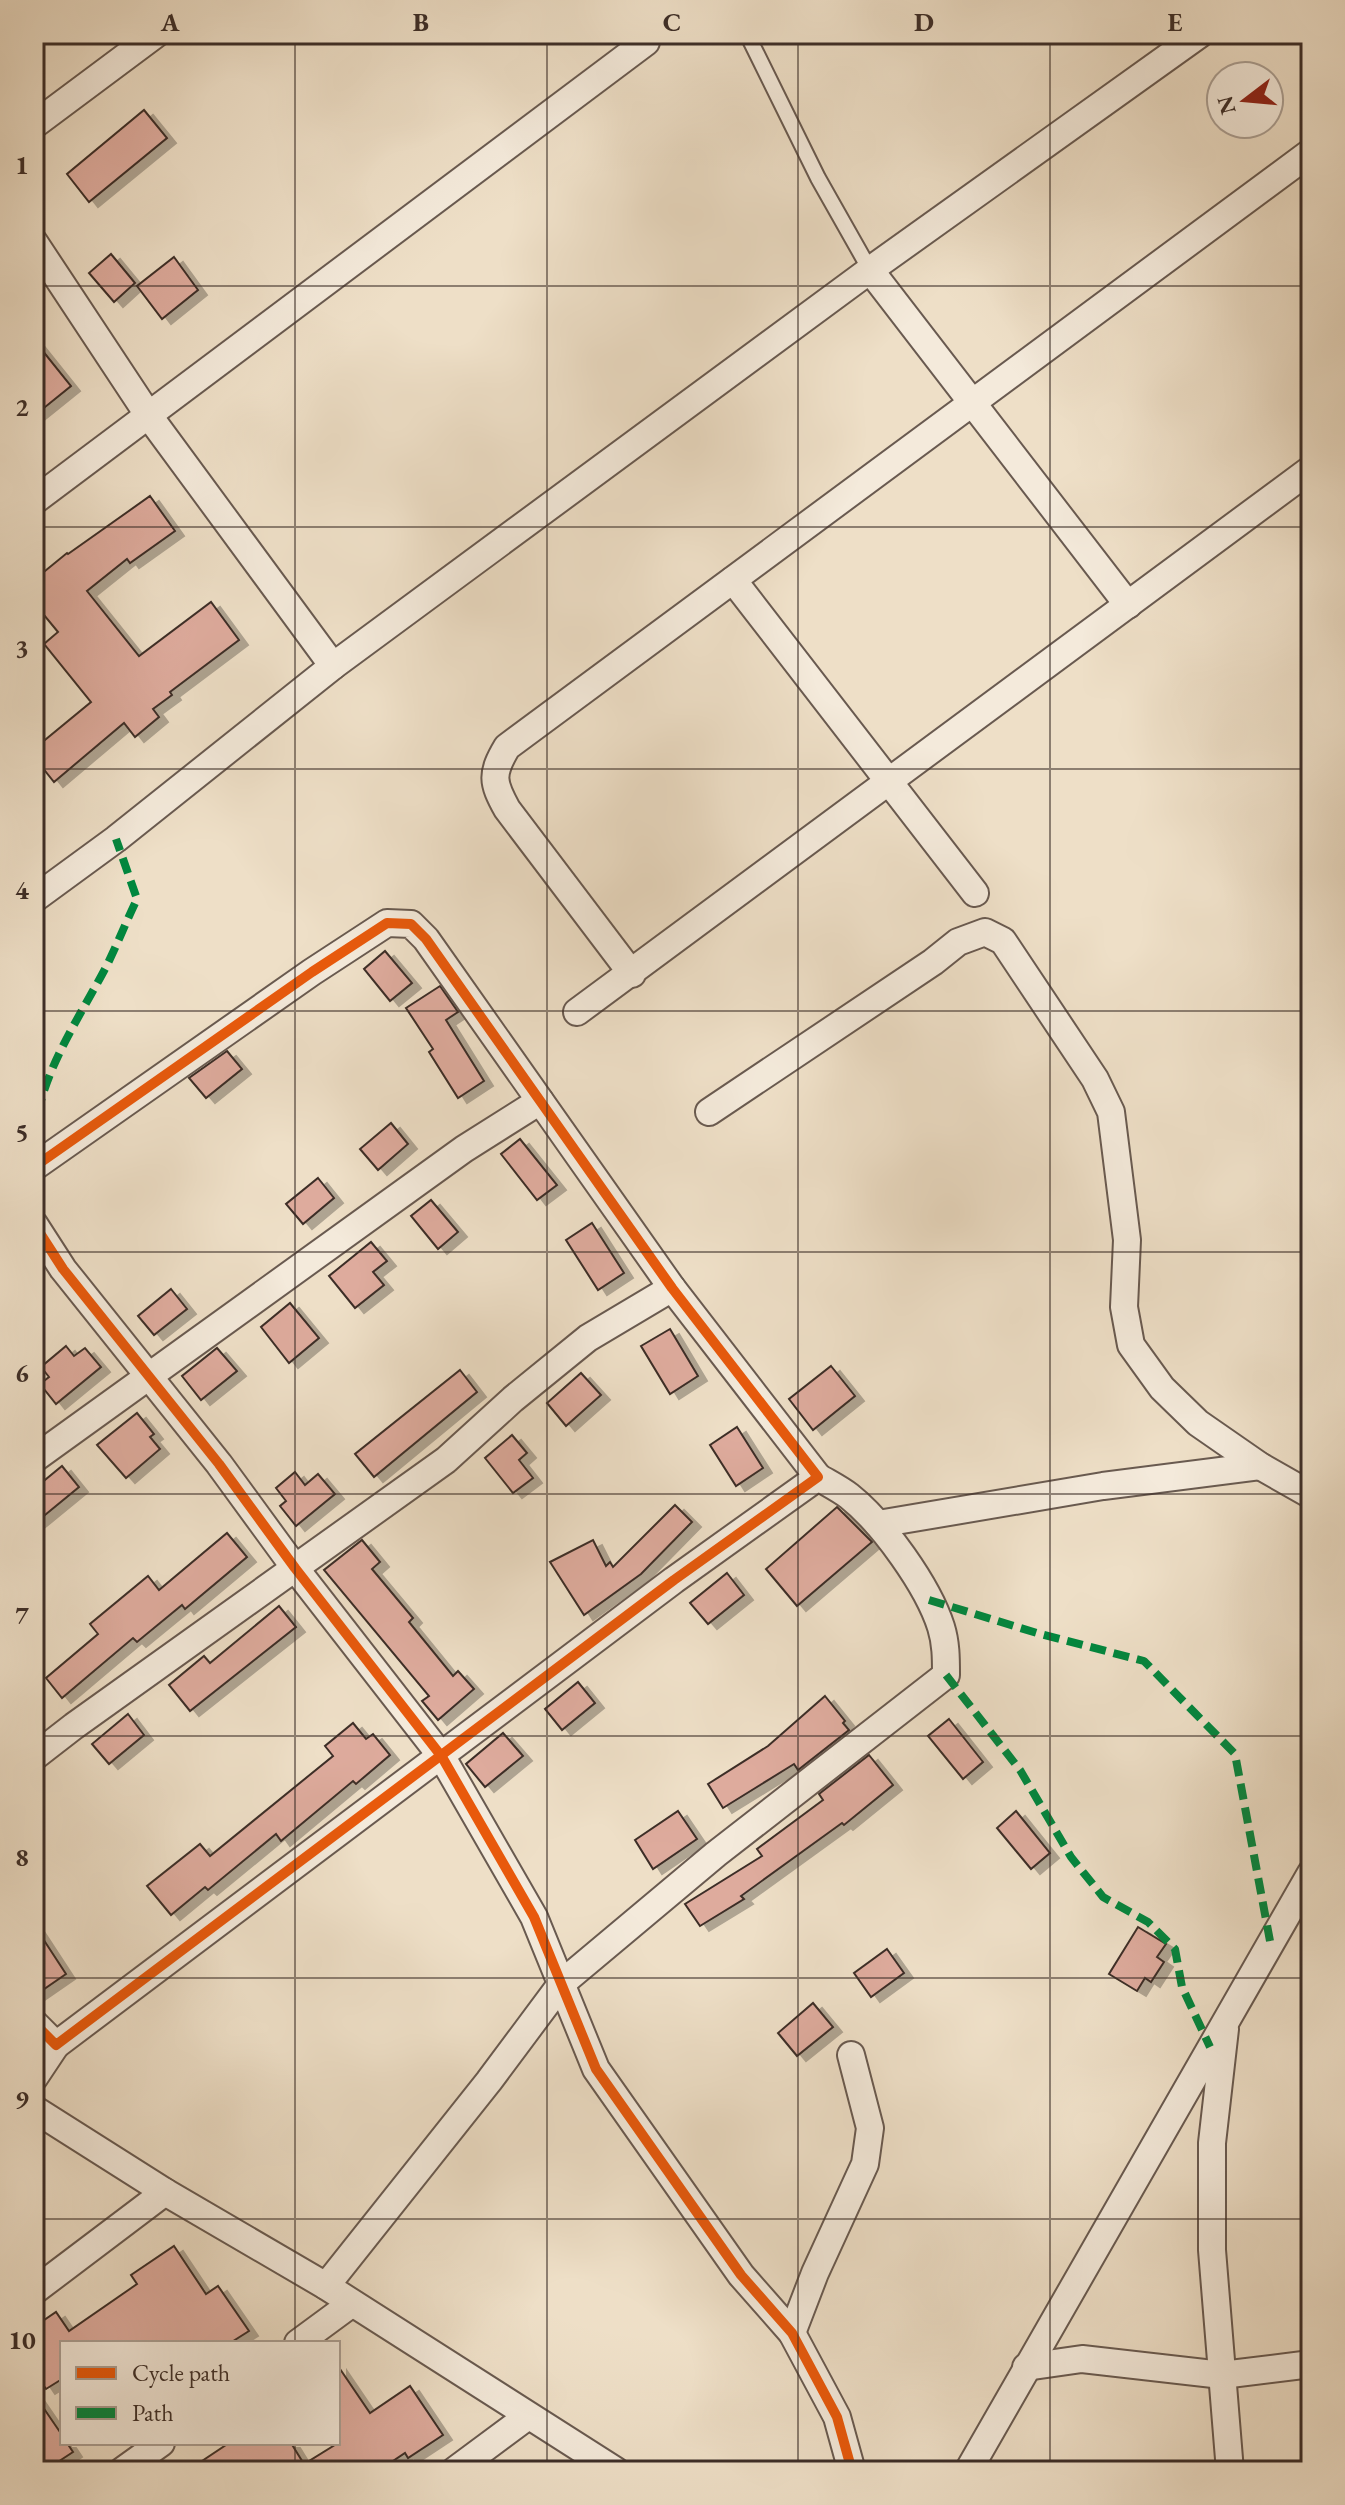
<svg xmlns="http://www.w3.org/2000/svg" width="1345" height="2505" viewBox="0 0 1345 2505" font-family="'EB Garamond',serif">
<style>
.building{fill:#deab9d;stroke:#3d2e28;stroke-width:2;filter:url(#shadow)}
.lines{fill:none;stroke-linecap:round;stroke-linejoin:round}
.lane-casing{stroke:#695a50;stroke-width:18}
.street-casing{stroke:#695a50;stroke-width:30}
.lane{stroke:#f4eadb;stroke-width:14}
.street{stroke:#f4eadb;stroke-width:26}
.quiet{stroke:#00873e;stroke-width:8;stroke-dasharray:16 8;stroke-linecap:butt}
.cycleway-casing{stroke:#f4eadb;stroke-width:15}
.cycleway{stroke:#e8590c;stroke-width:10}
.grid{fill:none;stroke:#3d2e28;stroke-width:2;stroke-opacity:0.55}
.neatline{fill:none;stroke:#3d2e28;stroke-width:3}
.grid-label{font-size:26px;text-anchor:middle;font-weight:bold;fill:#3d2e28}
</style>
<defs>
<filter id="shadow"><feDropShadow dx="9" dy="5" stdDeviation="0" flood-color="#0004"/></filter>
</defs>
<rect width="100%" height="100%" fill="#eedfc7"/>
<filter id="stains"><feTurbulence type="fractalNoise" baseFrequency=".0025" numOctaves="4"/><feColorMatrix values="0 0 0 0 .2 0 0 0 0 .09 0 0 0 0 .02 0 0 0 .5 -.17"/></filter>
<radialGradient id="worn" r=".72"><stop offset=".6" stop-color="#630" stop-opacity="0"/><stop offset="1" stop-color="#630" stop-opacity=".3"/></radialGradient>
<!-- building -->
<g class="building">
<polygon points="144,110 167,138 89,202 67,174"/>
<polygon points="111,254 135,283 114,302 89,273"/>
<polygon points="174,257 198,290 162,319 137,286"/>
<polygon points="34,340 71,386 34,416"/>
<polygon points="150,496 175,531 130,563 127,559 87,591 139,656 211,602 239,640 170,692 172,695 153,709 159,717 135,737 124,723 54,782 34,757 34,749 91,702 44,644 58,632 34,603 34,580 67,553 68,554"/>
<polygon points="385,951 412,983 390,1001 364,969"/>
<polygon points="440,986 458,1012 446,1020 484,1081 458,1098 429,1052 433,1049 406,1008"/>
<polygon points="227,1051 242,1069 206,1098 189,1078"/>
<polygon points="391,1123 408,1144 378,1170 360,1149"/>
<polygon points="520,1139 557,1185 537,1200 501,1154"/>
<polygon points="318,1178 334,1198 303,1224 286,1204"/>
<polygon points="431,1200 458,1232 438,1249 411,1216"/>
<polygon points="592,1223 624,1273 598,1290 566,1240"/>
<polygon points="371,1242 387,1261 373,1272 384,1285 355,1308 329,1276"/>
<polygon points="171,1289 187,1309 154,1335 138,1316"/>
<polygon points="290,1303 319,1338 289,1363 261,1327"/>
<polygon points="670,1329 698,1376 670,1394 641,1346"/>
<polygon points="66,1346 74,1356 85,1348 101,1367 56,1404 40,1384 49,1377 41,1367"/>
<polygon points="217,1348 237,1371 201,1400 182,1376"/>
<polygon points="831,1366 855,1396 813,1430 789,1399"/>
<polygon points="460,1370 477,1392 374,1477 355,1454"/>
<polygon points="581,1373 601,1395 566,1426 547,1403"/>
<polygon points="137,1413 154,1434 150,1437 160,1449 126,1478 97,1445"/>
<polygon points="737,1427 763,1468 736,1486 710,1445"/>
<polygon points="512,1435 527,1453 519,1460 533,1478 513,1493 485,1458"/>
<polygon points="62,1466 79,1487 34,1524 34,1489"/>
<polygon points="295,1472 305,1485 318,1474 335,1494 296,1526 280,1506 286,1501 276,1488"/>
<polygon points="675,1505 692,1522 641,1574 584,1615 550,1562 593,1540 606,1566 610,1562 613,1567"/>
<polygon points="837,1507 872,1542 797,1606 766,1569"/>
<polygon points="227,1533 247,1557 185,1609 182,1605 137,1642 133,1638 62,1698 46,1678 98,1634 90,1624 148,1576 159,1590"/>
<polygon points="362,1540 380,1562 372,1569 413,1618 409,1622 453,1676 458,1671 474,1689 438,1720 422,1701 429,1696 324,1570"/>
<polygon points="727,1573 744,1595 708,1624 690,1603"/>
<polygon points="279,1606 296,1627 190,1711 169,1685 204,1656 210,1663"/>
<polygon points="578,1682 595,1703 562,1730 545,1709"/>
<polygon points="825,1696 845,1721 843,1723 849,1730 798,1770 794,1764 723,1808 708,1784 768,1746"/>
<polygon points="128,1714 144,1735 109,1764 92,1744"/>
<polygon points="949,1719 983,1762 963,1779 928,1736"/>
<polygon points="353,1723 366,1739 373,1734 390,1755 356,1784 353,1781 281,1841 276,1834 208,1890 205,1887 171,1915 147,1886 200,1844 210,1856 333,1756 325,1746"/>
<polygon points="503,1733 523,1756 485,1787 466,1764"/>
<polygon points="869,1755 893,1785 844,1825 842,1823 741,1896 744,1899 700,1926 685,1904 762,1856 757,1849 823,1800 819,1794"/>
<polygon points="678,1811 697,1839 653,1869 635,1840"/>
<polygon points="1016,1811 1050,1853 1031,1869 997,1828"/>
<polygon points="34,1925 66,1974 34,1996"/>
<polygon points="1138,1927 1166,1944 1157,1957 1164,1962 1151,1982 1145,1978 1137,1991 1109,1974"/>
<polygon points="887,1949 904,1973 871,1997 854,1973"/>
<polygon points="813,2003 833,2027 797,2056 778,2033"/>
<polygon points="174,2246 206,2294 218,2286 249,2331 230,2343 62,2343 62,2379 46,2389 34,2371 34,2327 56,2312 69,2331 137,2284 131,2275"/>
<polygon points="338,2366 370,2413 410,2386 443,2435 408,2458 405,2453 378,2471 187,2471 229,2443 291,2443 304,2464 338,2443"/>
<polygon points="34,2394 62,2435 62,2443 67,2443 73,2452 44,2471 34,2471"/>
</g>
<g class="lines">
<defs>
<polyline id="lane" points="747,34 818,178 870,270"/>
<g id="street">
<polyline points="34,125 156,34"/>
<polyline points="34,242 149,416 333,666"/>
<polyline points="870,270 1128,605"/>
<polyline points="34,501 646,42"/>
<polyline points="733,580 975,893"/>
<polyline points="34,899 116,839 333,666 870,270 1200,34"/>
<path d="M632,974l-125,-165c-15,-27 -16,-35 0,-62l804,-595"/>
<polyline points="577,1012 1311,469"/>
<polyline points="709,1112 933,962 958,942 985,932 1003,941 1095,1079 1111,1112 1127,1240 1124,1307 1131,1345 1162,1388 1198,1423 1260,1466 1311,1495"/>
<polyline points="34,1167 312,972 387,923 411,924 426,939 672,1288 818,1477 674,1580 56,2045 34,2023"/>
<polyline points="34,1224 63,1269 219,1464 295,1568 442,1757 534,1917 596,2069 741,2275 792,2333 837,2417 852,2471"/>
<polyline points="34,1459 464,1149 540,1101"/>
<polyline points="878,1524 1103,1486 1260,1466"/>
<polyline points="34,1757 74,1726 446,1460 513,1399 588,1338 672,1288"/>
<polyline points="1225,2029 1212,2143 1212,2250 1230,2471"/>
<polyline points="34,2078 56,2045"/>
<polyline points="34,2109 165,2192 326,2286 616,2471"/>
<path d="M326,2286l163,-205 73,-98 154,-129 230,-179c0,-17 0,-32 -5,-48 -13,-41 -58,-104 -92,-131 -9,-7 -21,-13 -31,-19"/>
<polyline points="34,2291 165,2192"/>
<polyline points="792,2333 815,2273 865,2164 870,2128 851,2055"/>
<polyline points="298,2343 351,2304"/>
<polyline points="1026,2367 1082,2359 1222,2375 1311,2364"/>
<polyline points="122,2471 161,2443"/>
<polyline points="454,2471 528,2416"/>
<polyline points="968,2471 1311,1873"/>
</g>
</defs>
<!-- lane casing -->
<use href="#lane" class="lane-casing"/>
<!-- street casing -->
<use href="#street" class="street-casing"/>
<!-- lane -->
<use href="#lane" class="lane"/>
<!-- street -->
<use href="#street" class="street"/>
<!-- quiet -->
<g class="quiet">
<path d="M34,1137c6,-63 43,-115 72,-170 11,-22 20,-45 31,-68l-21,-60"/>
<polyline points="929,1600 1037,1633 1144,1661 1235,1754 1270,1941"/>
<polyline points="946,1675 1020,1770 1071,1857 1103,1897 1148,1922 1175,1949 1182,1987 1210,2047"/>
</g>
<defs>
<g id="cycleway">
<polyline points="34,1167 312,972 387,923 411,924 426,939 672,1288 818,1477 674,1580 56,2045 34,2023"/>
<polyline points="34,1224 63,1269 219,1464 295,1568 442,1757 534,1917 596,2069 741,2275 792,2333 837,2417 852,2471"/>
</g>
</defs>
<!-- cycleway casing -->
<use href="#cycleway" class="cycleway-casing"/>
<!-- cycleway -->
<use href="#cycleway" class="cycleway"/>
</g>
<!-- grid -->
<path class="grid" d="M295,34v2309M547,34v2437M798,34v2437M1050,34v2437M34,286h1277M34,527h1277M34,769h1277M34,1011h1277M34,1252h1277M34,1494h1277M34,1736h1277M34,1978h1277M34,2219h1277M295,2443v28"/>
<!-- margin -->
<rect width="1345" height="2505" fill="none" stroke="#eedfc7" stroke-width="88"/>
<!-- legend -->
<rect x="60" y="2341" width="280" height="104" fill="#f4eadb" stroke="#ab9f93" stroke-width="2"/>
<rect x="76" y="2367" width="40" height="12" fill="#e8590c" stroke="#ab9f93" stroke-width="2"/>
<text x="132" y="2381" font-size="24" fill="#3d2e28">Cycle path</text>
<rect x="76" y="2407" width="40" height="12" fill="#00873e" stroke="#ab9f93" stroke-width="2"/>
<text x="132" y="2421" font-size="24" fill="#3d2e28">Path</text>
<!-- north arrow -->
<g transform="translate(1245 100) rotate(254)"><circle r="38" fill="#f4eadb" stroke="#ab9f93" stroke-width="2"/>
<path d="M0-6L14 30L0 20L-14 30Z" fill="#8f2418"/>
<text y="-12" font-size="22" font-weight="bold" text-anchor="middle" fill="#3d2e28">N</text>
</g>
<rect x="44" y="44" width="1257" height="2417" class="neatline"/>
<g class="grid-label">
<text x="170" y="31">A</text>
<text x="421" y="31">B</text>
<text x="672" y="31">C</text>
<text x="924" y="31">D</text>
<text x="1175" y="31">E</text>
<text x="22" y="174">1</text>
<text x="22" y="416">2</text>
<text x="22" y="657">3</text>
<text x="22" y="899">4</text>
<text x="22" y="1141">5</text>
<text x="22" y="1382">6</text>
<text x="22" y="1624">7</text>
<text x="22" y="1866">8</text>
<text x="22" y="2108">9</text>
<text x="22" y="2349">10</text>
</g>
<rect width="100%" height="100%" filter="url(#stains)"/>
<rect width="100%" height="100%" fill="url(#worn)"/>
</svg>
